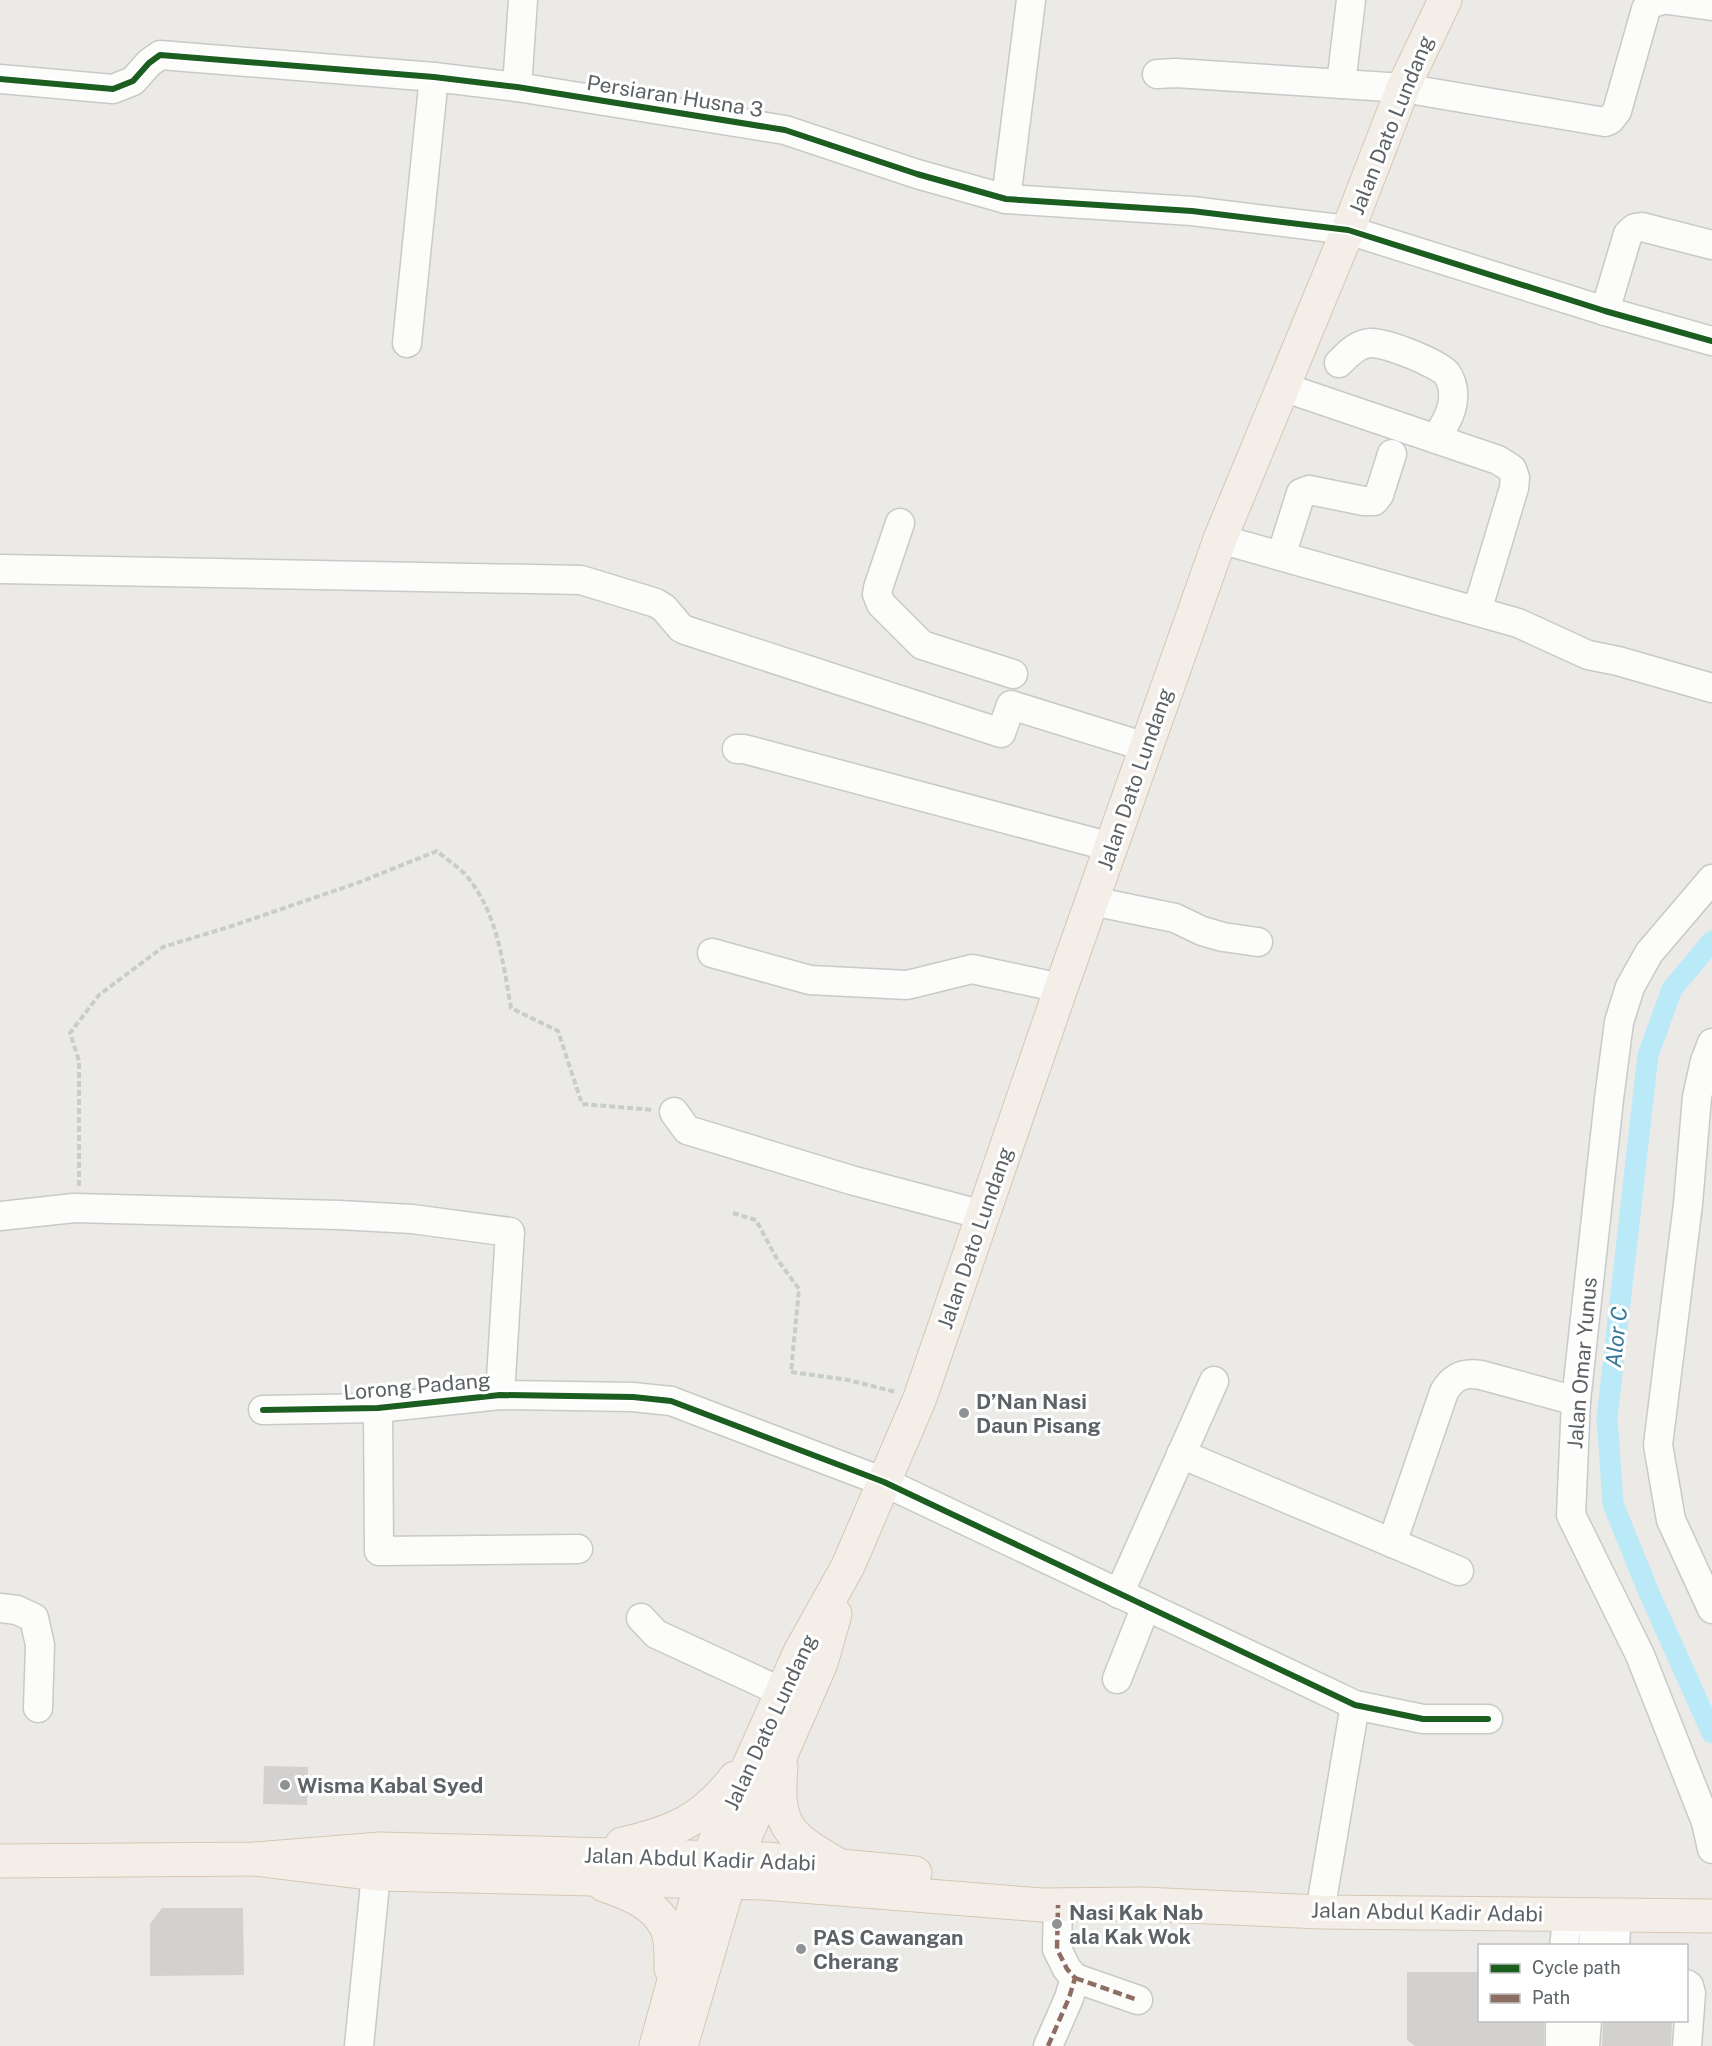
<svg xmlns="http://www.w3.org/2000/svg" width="1712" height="2046" viewBox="0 0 1712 2046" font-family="'Public Sans',sans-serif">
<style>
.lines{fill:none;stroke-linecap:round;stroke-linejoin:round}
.canal{stroke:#bae9f8;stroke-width:21}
.building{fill:#d3d1cf}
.minor-casing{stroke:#c8c9c9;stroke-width:31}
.major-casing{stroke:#d5c6b4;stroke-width:35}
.path{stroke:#c7cdc9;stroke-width:4;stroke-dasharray:6 3;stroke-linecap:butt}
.minor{stroke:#fcfcfb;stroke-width:28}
.major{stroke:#f3efe8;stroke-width:33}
.quiet{stroke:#8d6e63;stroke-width:4.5;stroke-dasharray:9 4.5;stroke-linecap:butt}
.cycleway-casing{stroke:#fff;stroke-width:10}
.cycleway{stroke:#1b5e20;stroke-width:6}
.poi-dot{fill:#8e9292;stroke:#fff;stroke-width:2}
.labels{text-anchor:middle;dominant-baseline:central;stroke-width:6;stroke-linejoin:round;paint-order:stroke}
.street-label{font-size:21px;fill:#5c6265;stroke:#fff}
.poi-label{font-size:21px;font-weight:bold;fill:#5c6265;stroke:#fff;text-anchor:start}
.water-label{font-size:22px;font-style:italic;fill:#367899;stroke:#fff}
</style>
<rect width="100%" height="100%" fill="#eceae7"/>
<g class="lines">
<!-- canal -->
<polyline class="canal" points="1712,941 1672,989 1648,1055 1607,1418 1613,1504 1649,1593 1712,1733"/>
</g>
<!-- building -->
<g class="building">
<polygon points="264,1766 308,1767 307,1805 263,1804"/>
<polygon points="162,1908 243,1908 244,1975 150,1976 150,1924"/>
<polygon points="1407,1972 1479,1972 1479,2020 1544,2020 1544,2046 1415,2046 1407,2040"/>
<polygon points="1603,2020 1672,2020 1671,2046 1602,2046"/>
</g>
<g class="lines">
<defs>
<g id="minor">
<polyline points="1668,0 1712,6"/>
<polyline points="1157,74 1176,73 1403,88 1605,122 1610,120 1617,111 1646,9 1650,4 1662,0"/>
<polyline points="0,79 113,89 133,81 149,63 160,55 434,77 517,87 785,130 917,174 1006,199 1192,211 1348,230 1605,311 1712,341"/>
<polyline points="1341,84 1351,0"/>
<polyline points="517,87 523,0"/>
<polyline points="1006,199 1031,0"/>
<polyline points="1605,311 1628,234 1635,228 1642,227 1712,245"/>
<polyline points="407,343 434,77"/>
<path d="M1339,363c9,-9 18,-19 31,-20 15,-1 68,20 77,31 3,4 6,13 6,17 2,18 -8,33 -17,48"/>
<polyline points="1283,387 1498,460 1512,469 1515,478 1514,488 1477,611"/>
<polyline points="900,523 878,588 877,594 881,604 922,645 1013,674"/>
<polyline points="1220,539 1518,623 1588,655 1618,661 1712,688"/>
<polyline points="1281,556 1301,493 1309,490 1364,501 1374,501 1379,495 1392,454"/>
<polyline points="0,569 581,580 656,603 664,608 681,628 685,630 1001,733 1011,705 1146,747"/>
<polyline points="737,749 744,749 1111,847"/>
<polyline points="1712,879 1649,953 1630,987 1619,1022 1609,1099 1576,1401 1571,1515 1640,1655 1706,1822 1712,1849"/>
<polyline points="1092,901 1175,918 1202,931 1223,937 1258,942"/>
<polyline points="712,953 810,980 907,985 972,969 1061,988"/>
<polyline points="1712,1043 1705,1061 1697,1097 1688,1204 1658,1445 1671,1520 1712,1609"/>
<polyline points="674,1112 687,1130 851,1180 983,1215"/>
<polyline points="0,1216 74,1208 339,1215 412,1219 510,1232 500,1395"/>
<polyline points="378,1408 379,1551 578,1549"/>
<polyline points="263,1410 378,1408 500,1395 633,1397 671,1401 884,1482 1355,1705 1423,1719 1488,1719"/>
<polyline points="1181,1454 1459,1571"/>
<path d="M1392,1543l52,-151c9,-16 20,-20 37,-17l95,26"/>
<polyline points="1119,1594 1214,1381"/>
<polyline points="0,1608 17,1610 34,1618 40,1645 38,1708"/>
<polyline points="641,1618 656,1634 782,1692"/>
<polyline points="1117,1679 1146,1606"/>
<polyline points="1320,1912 1355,1705"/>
<polyline points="1564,1946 1568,1914"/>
<polyline points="1593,1946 1595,1915"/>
<polyline points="1615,1946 1617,1915"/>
<polyline points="1075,1978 1138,2000"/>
<polyline points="1686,1984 1689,1986 1691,1993 1687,2046"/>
<polyline points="359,2046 376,1874"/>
<polyline points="1048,2046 1069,1998 1075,1978 1067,1969 1057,1949 1058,1905"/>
<polyline points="1560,2046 1560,2020"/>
<polyline points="1585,2046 1587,2020"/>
</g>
<g id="major">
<path d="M781,1767c-5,57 5,68 54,96"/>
<path d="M622,1844c50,-11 81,-24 113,-66"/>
<polyline points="256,1859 376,1874 764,1883 1042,1905 1142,1904 1320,1912 1712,1916"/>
<polyline points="0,1861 256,1859 380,1849 767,1859 915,1873"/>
<path d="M604,1885c23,8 51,18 62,42 6,12 5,29 5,42"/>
<polyline points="656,2046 708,1857 800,1652 848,1566 920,1398 1061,988 1220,539 1348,230 1403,88 1445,0"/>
<polyline points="681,2046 736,1858 821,1663 835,1614"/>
</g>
</defs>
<!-- minor casing -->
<use href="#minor" class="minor-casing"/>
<!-- major casing -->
<use href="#major" class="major-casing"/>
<!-- path -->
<g class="path">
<path d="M79,1186v-125l-9,-28 29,-38 64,-48 69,-21 128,-44 77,-31c10,9 24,17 32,28 29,37 34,84 42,129l47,23 24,73 71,6"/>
<polyline points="733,1213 756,1220 777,1259 799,1289 791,1372 848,1380 896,1392"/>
</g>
<!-- minor -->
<use href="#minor" class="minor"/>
<!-- major -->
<use href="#major" class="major"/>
<!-- quiet -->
<g class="quiet">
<polyline points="1075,1978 1138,2000"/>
<polyline points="1048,2046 1069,1998 1075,1978 1067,1969 1057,1949 1058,1905"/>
</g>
<defs>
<g id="cycleway">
<polyline points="0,79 113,89 133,81 149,63 160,55 434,77 517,87 785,130 917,174 1006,199 1192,211 1348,230 1605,311 1712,341"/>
<polyline points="263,1410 378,1408 500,1395 633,1397 671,1401 884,1482 1355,1705 1423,1719 1488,1719"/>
</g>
</defs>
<!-- cycleway casing -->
<use href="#cycleway" class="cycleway-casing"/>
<!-- cycleway -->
<use href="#cycleway" class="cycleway"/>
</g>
<!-- markers -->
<g class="poi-dot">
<circle cx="964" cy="1413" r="6"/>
<circle cx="285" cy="1785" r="6"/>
<circle cx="1057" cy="1924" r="6"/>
<circle cx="801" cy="1949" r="6"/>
</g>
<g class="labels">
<!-- street labels -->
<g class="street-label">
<text transform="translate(675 96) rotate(9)">Persiaran Husna 3</text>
<text transform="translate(1391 125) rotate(-68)">Jalan Dato Lundang</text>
<text transform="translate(1135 779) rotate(-71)">Jalan Dato Lundang</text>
<text transform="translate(975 1238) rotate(-71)">Jalan Dato Lundang</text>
<text transform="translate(1582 1363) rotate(-85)">Jalan Omar Yunus</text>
<text transform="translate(417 1386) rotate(-5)">Lorong Padang</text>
<text transform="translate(770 1722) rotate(-65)">Jalan Dato Lundang</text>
<text transform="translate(700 1859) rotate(2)">Jalan Abdul Kadir Adabi</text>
<text transform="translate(1427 1912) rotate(1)">Jalan Abdul Kadir Adabi</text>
</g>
<!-- poi labels -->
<g class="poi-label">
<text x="976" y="1401">D’Nan Nasi<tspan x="976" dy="24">Daun Pisang</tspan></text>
<text x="297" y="1785">Wisma Kabal Syed</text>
<text x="1069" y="1912">Nasi Kak Nab<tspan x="1069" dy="24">ala Kak Wok</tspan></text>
<text x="813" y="1937">PAS Cawangan<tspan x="813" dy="24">Cherang</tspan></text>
</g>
<!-- water labels -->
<g class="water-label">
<text transform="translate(1616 1337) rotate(-84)">Alor C</text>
</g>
</g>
<!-- legend -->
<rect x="1478" y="1944" width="210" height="78" fill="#ffffff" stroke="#bec0c1" stroke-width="1.5"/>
<rect x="1490" y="1964" width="30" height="9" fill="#1b5e20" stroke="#bec0c1" stroke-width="1.5"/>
<text x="1532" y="1974" font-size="18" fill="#5c6265">Cycle path</text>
<rect x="1490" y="1994" width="30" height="9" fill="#8d6e63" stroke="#bec0c1" stroke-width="1.5"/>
<text x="1532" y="2004" font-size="18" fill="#5c6265">Path</text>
</svg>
